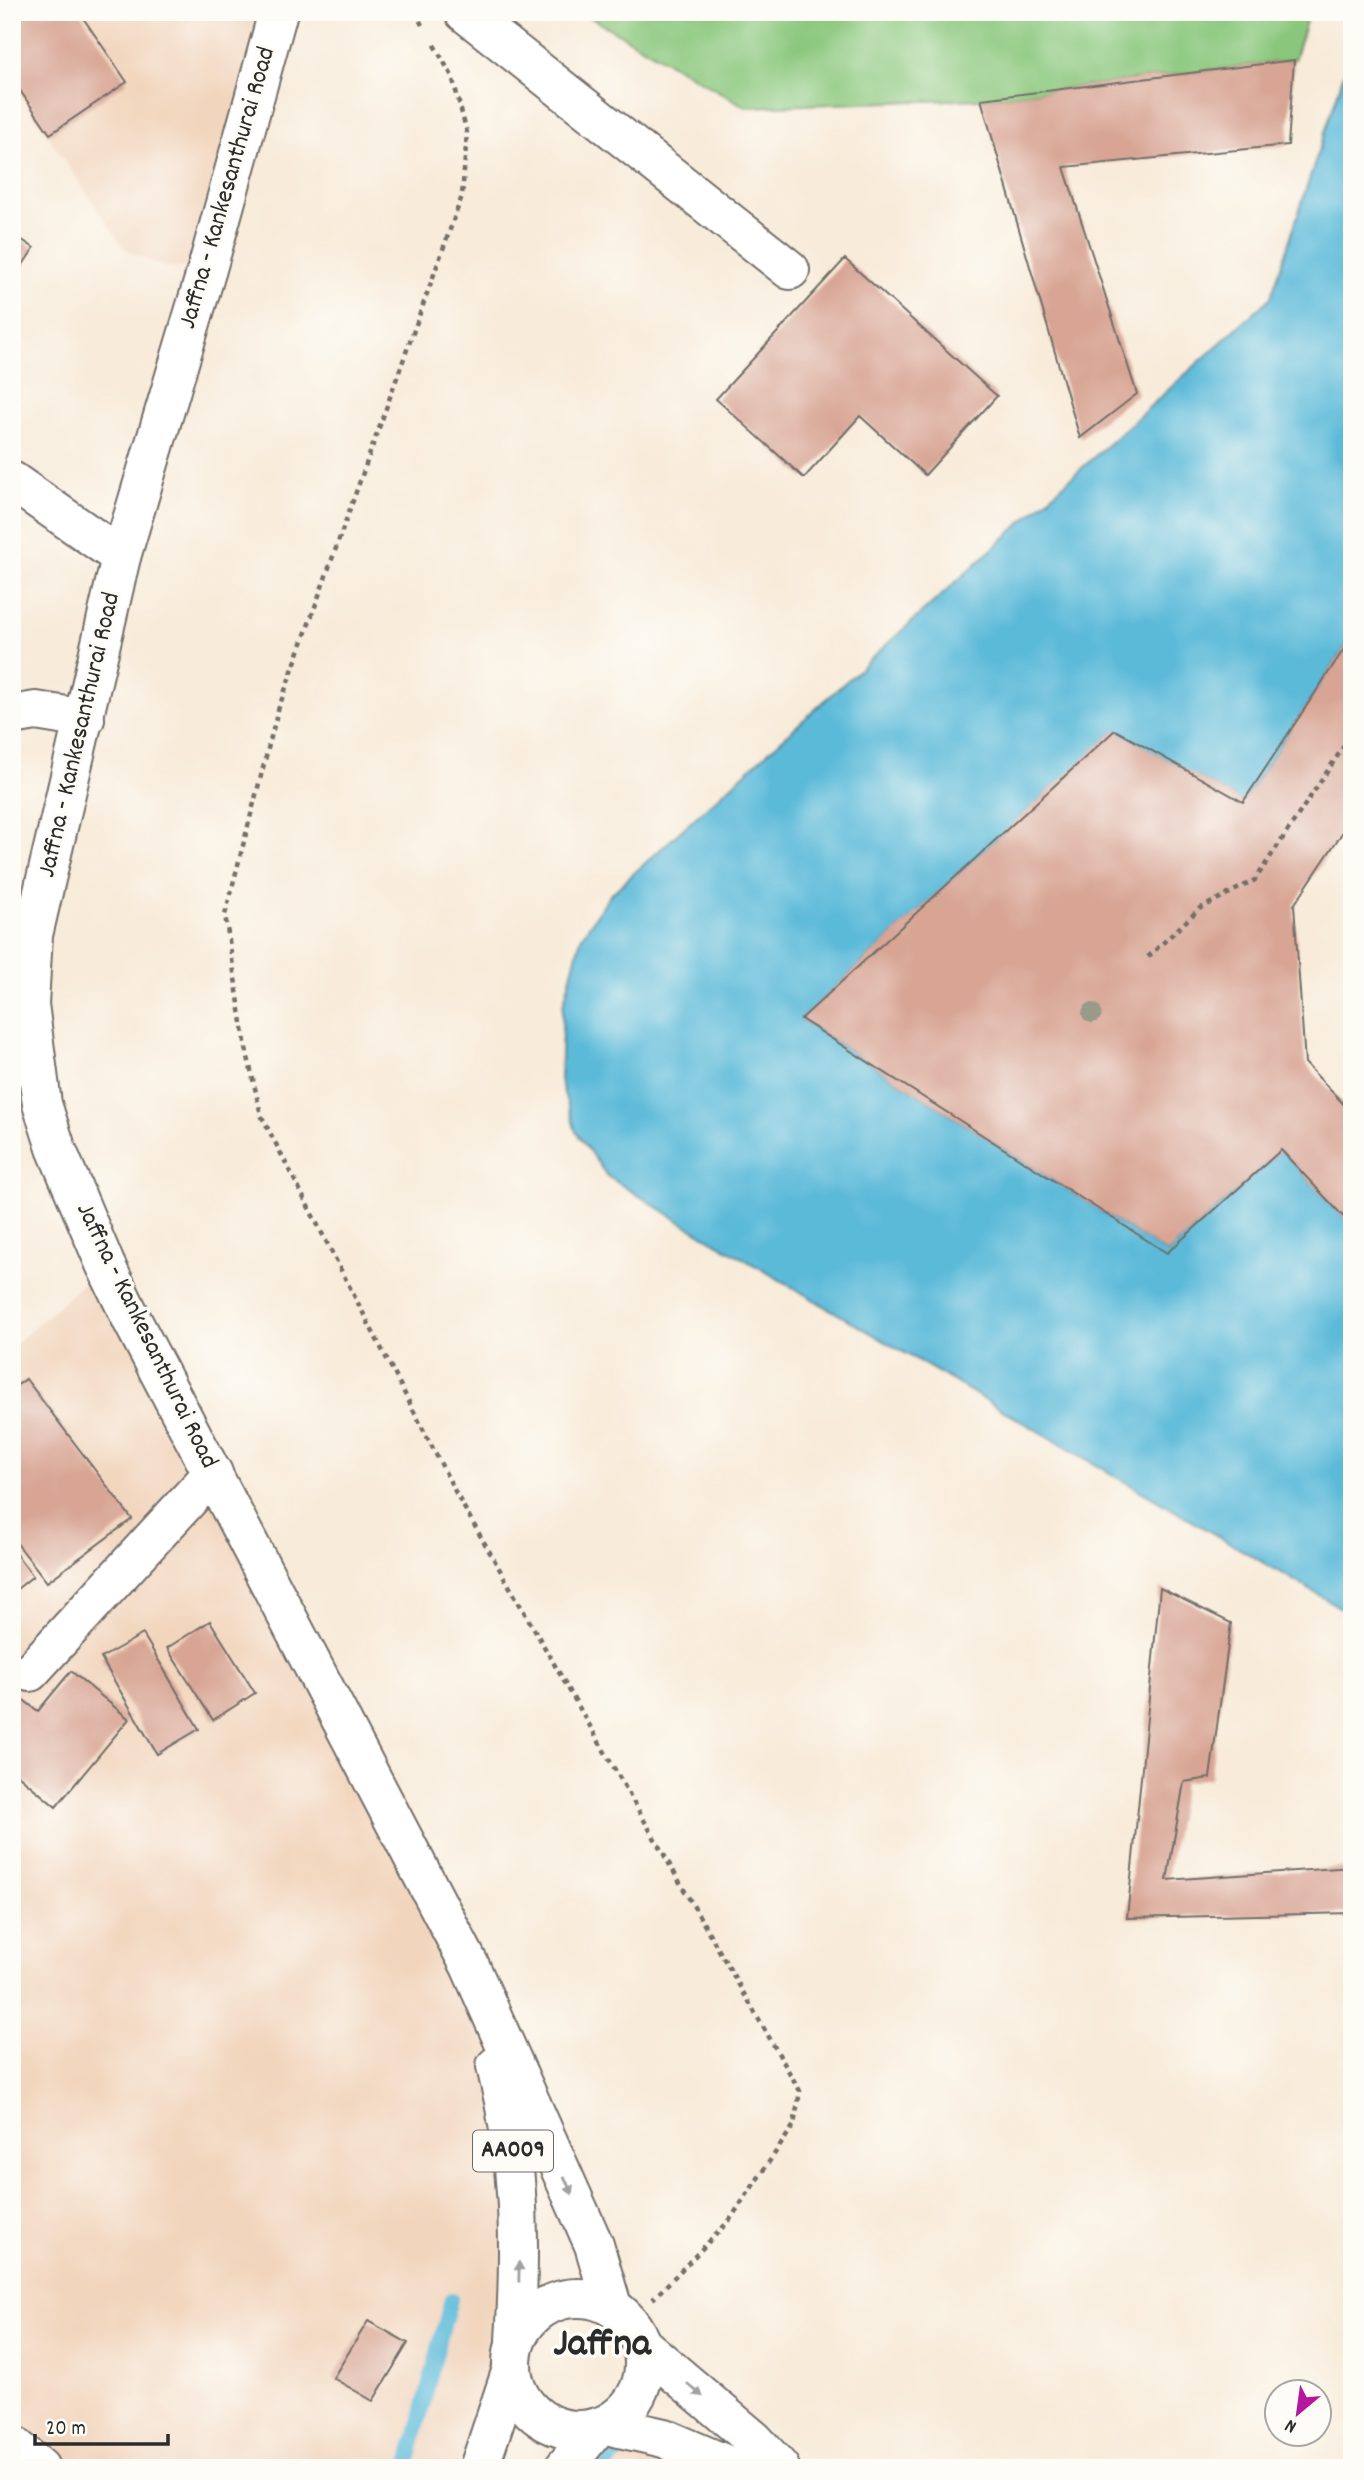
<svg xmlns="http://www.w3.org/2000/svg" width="1364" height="2480" viewBox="0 0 1364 2480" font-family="Dekko,sans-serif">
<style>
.built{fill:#f2d5bd}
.green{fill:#8ac77d;stroke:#5a7954;stroke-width:2}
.water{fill:#5bbad9;stroke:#437282;stroke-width:2}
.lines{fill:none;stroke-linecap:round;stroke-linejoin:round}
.stream{stroke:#5bbad9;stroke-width:14}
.building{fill:#d8a594}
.minor-casing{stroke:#736e68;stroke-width:42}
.major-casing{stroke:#736e68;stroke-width:42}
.highway-casing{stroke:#736e68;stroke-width:42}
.path{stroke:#736e68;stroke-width:4.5;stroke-dasharray:5 5;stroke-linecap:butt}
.minor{stroke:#fff;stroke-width:38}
.major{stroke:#fff;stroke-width:38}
.highway{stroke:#fff;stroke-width:38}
.tree{fill:#979b87}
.oneway{fill:#a0a0a0}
.labels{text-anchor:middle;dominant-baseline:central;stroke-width:7;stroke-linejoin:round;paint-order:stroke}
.shield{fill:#fdfcf7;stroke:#6a6a68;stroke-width:2}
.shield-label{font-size:24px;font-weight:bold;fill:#2b2b2b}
.street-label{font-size:26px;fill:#2b2b2b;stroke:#fdfcf7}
.town-label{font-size:40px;font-weight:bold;fill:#2b2b2b;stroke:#fdfcf7}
</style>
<rect width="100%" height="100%" fill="#fdfcf7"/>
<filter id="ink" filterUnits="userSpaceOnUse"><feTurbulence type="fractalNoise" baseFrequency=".0143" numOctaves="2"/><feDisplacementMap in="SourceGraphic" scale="14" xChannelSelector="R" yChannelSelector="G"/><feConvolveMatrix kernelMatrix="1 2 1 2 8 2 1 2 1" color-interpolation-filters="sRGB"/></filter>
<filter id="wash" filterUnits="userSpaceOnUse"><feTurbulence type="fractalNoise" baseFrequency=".00686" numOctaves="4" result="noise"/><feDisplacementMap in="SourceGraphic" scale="28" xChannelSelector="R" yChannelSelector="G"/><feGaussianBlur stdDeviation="1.57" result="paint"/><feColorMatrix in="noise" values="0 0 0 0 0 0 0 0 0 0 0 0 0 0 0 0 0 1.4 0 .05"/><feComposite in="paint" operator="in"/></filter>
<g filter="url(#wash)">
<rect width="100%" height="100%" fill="#f8ebd9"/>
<!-- built -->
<g class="built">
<polygon points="12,12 278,12 207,269 164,267 125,249 12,83"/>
<polygon points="105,1264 470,1966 506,2106 515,2340 479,2468 12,2468 12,1347"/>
<polygon points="609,2443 665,2456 695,2468 571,2468"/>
</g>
<!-- green -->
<polygon class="green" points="581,12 1309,12 1294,60 981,99 746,107"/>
<!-- water -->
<polygon class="water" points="1352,49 1352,637 1243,802 1115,731 801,1019 1167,1253 1281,1150 1352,1226 1352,1617 1346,1611 686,1225 607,1176 576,1132 560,1080 563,1006 581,938 610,895 1271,297"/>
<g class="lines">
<!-- stream -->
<g class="stream">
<polyline points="407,2468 451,2299"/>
<polyline points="603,2468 623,2448"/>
</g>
</g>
<g id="blocks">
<!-- building -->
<g class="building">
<polygon points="12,12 79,12 127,82 50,134 12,79"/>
<polygon points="1294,60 1288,145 1064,167 1137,394 1080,438 981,99"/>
<polygon points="12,233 34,248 12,281"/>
<polygon points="845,259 997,396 925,475 860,416 804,478 716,399"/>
<polygon points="1352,637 1352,818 1294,905 1305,1063 1352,1113 1352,1226 1281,1150 1167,1253 801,1019 1115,730 1243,802"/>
<polygon points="26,1379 132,1519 47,1582 12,1537 12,1389"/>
<polygon points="12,1549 33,1576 12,1593"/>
<polygon points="1160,1588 1231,1623 1210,1778 1184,1782 1167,1880 1352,1867 1352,1913 1127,1918"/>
<polygon points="210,1621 255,1693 213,1720 167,1648"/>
<polygon points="143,1634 199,1729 157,1754 101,1658"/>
<polygon points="71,1671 129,1719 56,1807 12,1770 12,1701 17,1695 38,1711"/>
<polygon points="368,2321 408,2343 373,2401 333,2378"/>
</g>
</g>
</g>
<g filter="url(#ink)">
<use href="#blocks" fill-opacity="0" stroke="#736e68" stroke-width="2"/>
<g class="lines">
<defs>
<g id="minor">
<polyline points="464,12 790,270"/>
<polyline points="12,481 121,557"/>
<polyline points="12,715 36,711 85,719"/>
<polyline points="30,1672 213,1473"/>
<polyline points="12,2444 40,2468"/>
</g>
<g id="major">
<polyline points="643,2346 754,2440 780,2468"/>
<polyline points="606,2425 664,2438 734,2468"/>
<polyline points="479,2468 511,2372"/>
<polyline points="564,2468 596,2429"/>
</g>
<g id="highway">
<polyline points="278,12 207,269 121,557 33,935 29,1004 42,1104 56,1148 105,1264 133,1322 470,1966 594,2245 612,2306"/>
<path d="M496,2066c24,94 25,178 19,274"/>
<circle cx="578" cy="2364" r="66"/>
</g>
</defs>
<!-- minor casing -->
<use href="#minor" class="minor-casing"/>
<!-- major casing -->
<use href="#major" class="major-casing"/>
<!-- highway casing -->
<use href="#highway" class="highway-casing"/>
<!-- path -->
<g class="path">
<polyline points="415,12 422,25"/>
<polyline points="434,45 452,76 467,133 462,196 278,710 225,915 246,1048 261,1115 458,1497 800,2091 794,2125 729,2221 653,2299"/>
<polyline points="1148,957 1199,909 1255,880 1352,734"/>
</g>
<!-- minor -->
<use href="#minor" class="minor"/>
<!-- major -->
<use href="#major" class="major"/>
<!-- highway -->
<use href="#highway" class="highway"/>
</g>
<!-- trees -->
<circle class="tree" cx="1092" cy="1013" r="10"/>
<!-- one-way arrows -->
<defs><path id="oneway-solid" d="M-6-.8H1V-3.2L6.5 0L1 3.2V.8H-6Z" transform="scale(1.75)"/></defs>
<g class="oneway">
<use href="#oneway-solid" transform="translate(568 2185) rotate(66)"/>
<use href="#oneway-solid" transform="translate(519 2272) rotate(-89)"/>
<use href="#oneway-solid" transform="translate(695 2390) rotate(40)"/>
</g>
</g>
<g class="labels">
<!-- shield labels -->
<rect class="shield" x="473" y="2130.5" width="80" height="41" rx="5"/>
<g class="shield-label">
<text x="513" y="2151">AA009</text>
</g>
<!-- street labels -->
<g class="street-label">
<text transform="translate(228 188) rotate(-74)">Jaffna - Kankesanthurai Road</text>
<text transform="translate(80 735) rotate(-77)">Jaffna - Kankesanthurai Road</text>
<text transform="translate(146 1336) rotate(64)">Jaffna - Kankesanthurai Road</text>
</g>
<!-- town labels -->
<g class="town-label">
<text x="602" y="2346">Jaffna</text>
</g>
</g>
<!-- margin -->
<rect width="1364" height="2480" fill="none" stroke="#fdfcf7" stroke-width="42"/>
<!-- north arrow -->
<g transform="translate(1298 2413) rotate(209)"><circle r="33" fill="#fdfcf7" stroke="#a9a8a5" stroke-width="2"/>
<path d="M0-5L12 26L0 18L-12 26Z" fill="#b5179e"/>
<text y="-10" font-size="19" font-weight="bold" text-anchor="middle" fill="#2b2b2b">N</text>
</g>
<!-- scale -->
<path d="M35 2434v10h133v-10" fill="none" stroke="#2b2b2b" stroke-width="3.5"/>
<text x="46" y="2434" font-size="21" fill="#2b2b2b" stroke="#fdfcf7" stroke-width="5" paint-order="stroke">20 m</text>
</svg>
